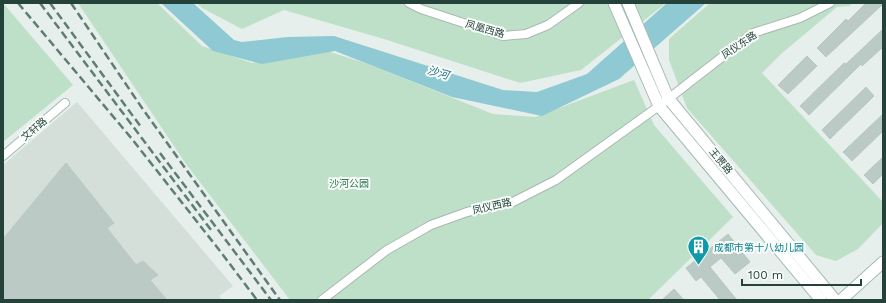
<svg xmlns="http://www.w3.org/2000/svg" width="886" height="303" viewBox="0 0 886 303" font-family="'Work Sans','Noto Sans SC',sans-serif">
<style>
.built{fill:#d4dfda}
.green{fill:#bfe0c8}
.water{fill:#8ec9d4}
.building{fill:#bbcac4;stroke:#b8c9c2}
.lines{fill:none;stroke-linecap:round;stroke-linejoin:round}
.street-casing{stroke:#a8b8b2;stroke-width:10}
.secondary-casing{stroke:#a4bbb3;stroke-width:13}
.street{stroke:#fff;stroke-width:8}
.secondary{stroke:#fff;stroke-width:11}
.rail{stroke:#5f7d75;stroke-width:2.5;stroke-dasharray:8 4;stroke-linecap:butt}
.labels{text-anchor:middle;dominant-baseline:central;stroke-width:4;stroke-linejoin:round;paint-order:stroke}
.street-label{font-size:10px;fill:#24423a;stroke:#f7fbf9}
.park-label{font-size:10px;fill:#2d7a4b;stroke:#f7fbf9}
.culture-label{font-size:10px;fill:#0d838f;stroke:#f7fbf9;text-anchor:start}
.water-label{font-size:11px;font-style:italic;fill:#1c6f80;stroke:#f7fbf9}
</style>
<rect width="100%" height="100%" fill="#e6efeb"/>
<!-- built -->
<polygon class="built" points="77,102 233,286 219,296 222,300 3,300 3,165"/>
<!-- green -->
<g class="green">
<polygon points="3,3 73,85 3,142"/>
<polygon points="78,3 157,3 202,46 252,63 327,51 368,64 493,114 535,117 634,80 654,125 733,217 648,300 290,300 186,164"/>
<polygon points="197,3 666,3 581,70 520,83 384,39 284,10 242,29 202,8"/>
<polygon points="710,3 853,3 849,6 837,7 781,54 762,73 883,202 883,223 858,249 836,261 816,255 687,108 669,60 669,39"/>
</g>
<!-- water -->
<polygon class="water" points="161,3 193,3 234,40 242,42 287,37 334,36 503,90 537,92 587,74 667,3 706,3 619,79 542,116 452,97 335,51 262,64 213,51"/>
<!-- building -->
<g class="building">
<polygon points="866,3 883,4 826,57 817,48 846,19 848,21"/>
<polygon points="883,29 883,47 862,66 861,64 809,115 800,106 844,63 846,64"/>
<polygon points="807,56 817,66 788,94 778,85"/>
<polygon points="866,87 874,96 830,139 822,130"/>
<polygon points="883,114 883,131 852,161 843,152"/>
<polygon points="883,157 883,174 873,184 864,175"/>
<polygon points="66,163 114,223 107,228 136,265 143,261 158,275 150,280 167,300 3,300 3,239"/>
<polygon points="728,234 750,262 735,274 721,258 710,267 737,300 720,300 701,277 696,281 686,268"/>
<polygon points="674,289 684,300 662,300"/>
</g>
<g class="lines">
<defs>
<g id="street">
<polyline points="409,3 421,9 503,36 526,34 548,25 579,3"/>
<polyline points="3,156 65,103"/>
<polyline points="322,300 387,250 431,225 467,212 513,202 556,180 659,106 753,33 800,18 830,3"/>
</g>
<g id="secondary">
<polyline points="614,3 659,106 821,300"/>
<polyline points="628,3 668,98 835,300"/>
<polyline points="841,300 883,262"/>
</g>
</defs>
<!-- street casing -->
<use href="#street" class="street-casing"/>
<!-- secondary casing -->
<use href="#secondary" class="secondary-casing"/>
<!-- street -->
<use href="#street" class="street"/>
<!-- secondary -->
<use href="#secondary" class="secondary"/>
<!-- rail -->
<g class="rail">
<polyline points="18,3 132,139 220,251 257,300"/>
<polyline points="40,3 211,230"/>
<polyline points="50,3 141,127"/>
<polyline points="71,3 142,108 280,300"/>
<polyline points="160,153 271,300"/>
</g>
</g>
<!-- icons -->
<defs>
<symbol id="building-pin" viewBox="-11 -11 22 30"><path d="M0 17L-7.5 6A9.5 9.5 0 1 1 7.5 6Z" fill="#0f9aa8" stroke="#f7fbf9"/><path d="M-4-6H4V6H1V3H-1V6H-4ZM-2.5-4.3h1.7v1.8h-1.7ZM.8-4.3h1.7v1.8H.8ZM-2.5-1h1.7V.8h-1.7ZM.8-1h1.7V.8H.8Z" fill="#fff"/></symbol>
</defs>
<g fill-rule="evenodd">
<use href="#building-pin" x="686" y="234" width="25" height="34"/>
</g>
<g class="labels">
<!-- street labels -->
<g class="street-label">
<text transform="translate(485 29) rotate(16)">凤凰西路</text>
<text transform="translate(739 45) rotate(-34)">凤仪东路</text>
<text transform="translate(34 129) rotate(-40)">文轩路</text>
<text transform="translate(721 161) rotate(50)">王贾路</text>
<text transform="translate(492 206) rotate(-13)">凤仪西路</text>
</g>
<!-- park labels -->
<g class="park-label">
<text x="349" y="183">沙河公园</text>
</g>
<!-- culture labels -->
<g class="culture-label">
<text x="714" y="247">成都市第十八幼儿园</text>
</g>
<!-- water labels -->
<g class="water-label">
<text transform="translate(438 73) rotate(16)">沙河</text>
</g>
</g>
<!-- border -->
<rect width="886" height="303" fill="none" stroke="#24423a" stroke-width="8"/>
<!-- scale -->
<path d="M742 279v6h119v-6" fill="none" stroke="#24423a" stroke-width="2"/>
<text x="748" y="279" font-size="12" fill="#24423a" stroke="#f7fbf9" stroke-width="3" paint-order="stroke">100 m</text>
</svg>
